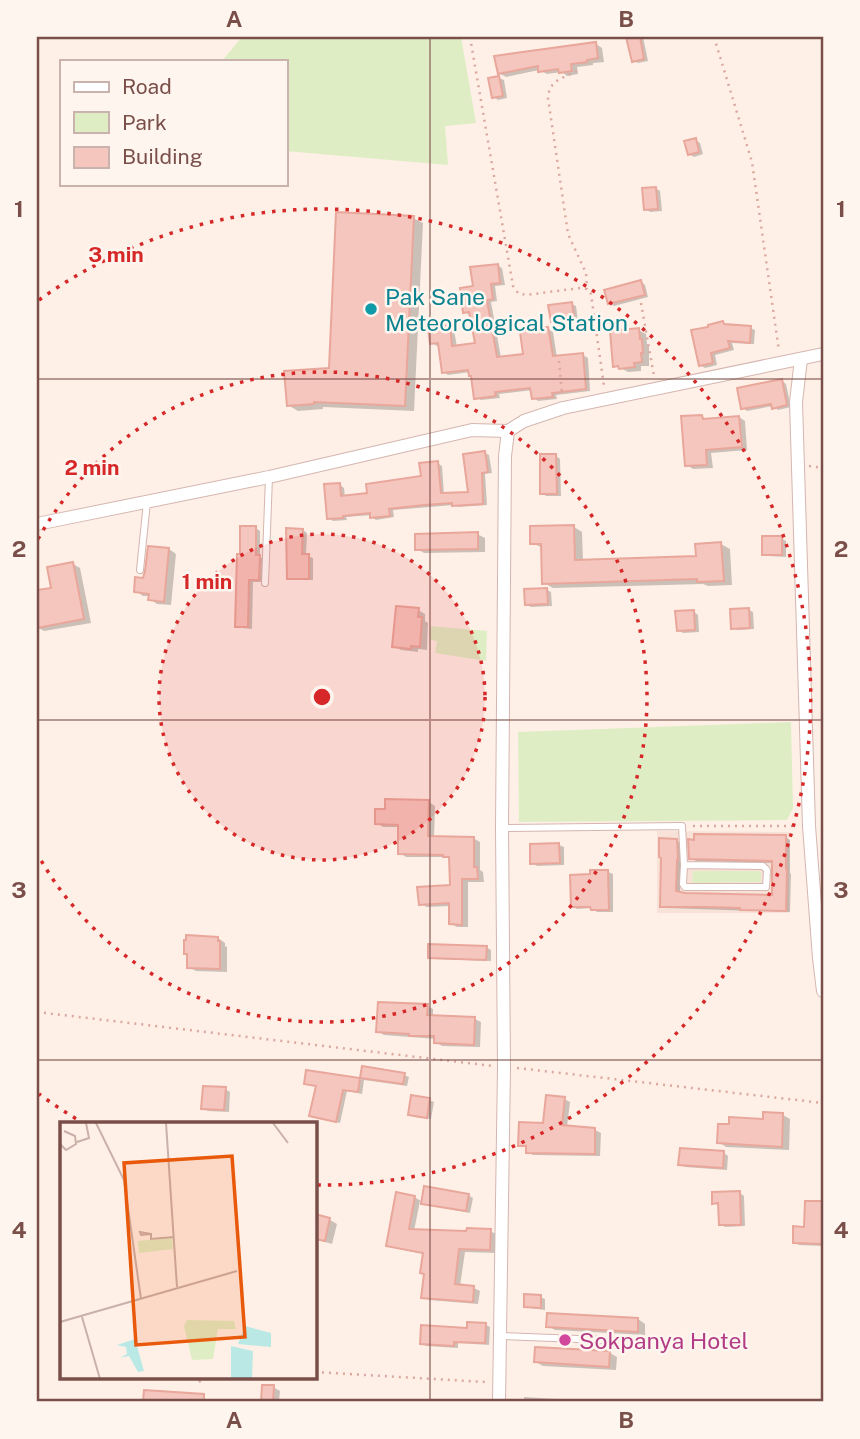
<svg xmlns="http://www.w3.org/2000/svg" width="860" height="1439" viewBox="0 0 860 1439" font-family="'Public Sans',sans-serif">
<style>
.residential{fill:#f8e2d8}
.green{fill:#dfedc4}
.shadow{fill:#0003}
.building{fill:#f5c6bd;stroke:#e9a79c;stroke-width:2}
.lines{fill:none;stroke-linecap:round;stroke-linejoin:round}
.lane-casing{stroke:#d4b6af;stroke-width:8}
.street-casing{stroke:#d4b6af;stroke-width:14}
.path{stroke:#dba89f;stroke-width:2.5;stroke-dasharray:2 5;stroke-linecap:butt}
.lane{stroke:#fff;stroke-width:6}
.street{stroke:#fff;stroke-width:12}
.grid{fill:none;stroke:#7a4f49;stroke-width:2;stroke-opacity:0.55}
.ring{fill:none;stroke:#d62828;stroke-width:3.5;stroke-dasharray:3.5 7}
.culture-dot{fill:#0f9aa8;stroke:#fff5ef;stroke-width:2.5}
.hotel-dot{fill:#d1479c;stroke:#fff5ef;stroke-width:2.5}
.labels{text-anchor:middle;dominant-baseline:central;stroke-width:5;stroke-linejoin:round;paint-order:stroke}
.culture-label{font-size:23px;fill:#0d838f;stroke:#fff5ef;text-anchor:start}
.hotel-label{font-size:23px;fill:#b23c85;stroke:#fff5ef;text-anchor:start}
.inset-road{fill:none;stroke:#c9b0a8;stroke-width:2}
.view{fill:#e8590c;fill-opacity:0.15;stroke:#e8590c;stroke-width:3.5}
.inset-edge{fill:none;stroke:#7a4f49;stroke-width:3.5}
.centre{fill:#d62828;stroke:#fff5ef;stroke-width:3.5}
.ring-label{font-size:21px;text-anchor:middle;font-weight:bold;fill:#d62828;stroke:#fff5ef;stroke-width:5;stroke-linejoin:round;paint-order:stroke}
.neatline{fill:none;stroke:#7a4f49;stroke-width:2.5}
.grid-label{font-size:23px;text-anchor:middle;font-weight:bold;fill:#7a4f49}
</style>
<rect width="100%" height="100%" fill="#fef0e7"/>
<!-- residential -->
<polygon class="residential" points="657,831 789,832 789,913 657,913"/>
<!-- green -->
<g class="green">
<polygon points="242,37 461,37 476,123 445,126 448,165 285,151 285,61 222,61"/>
<polygon points="431,626 487,631 486,661 435,653 437,641 430,640"/>
<polygon points="791,722 793,808 787,820 519,822 518,732"/>
<polygon points="694,871 759,871 761,873 761,882 694,883 692,881 693,872"/>
</g>
<!-- shadow -->
<g class="shadow">
<polygon points="628,37 643,37 648,61 638,63 633,61"/>
<polygon points="596,44 602,48 604,62 593,63 593,65 577,67 578,74 567,76 562,72 547,74 539,70 506,77 499,73"/>
<polygon points="499,78 504,80 507,98 498,100 494,97"/>
<polygon points="695,140 700,143 703,154 694,157 689,154"/>
<polygon points="655,188 660,191 662,211 650,212 646,209"/>
<polygon points="413,218 423,223 414,411 323,407 323,409 298,411 288,405 331,369"/>
<polygon points="497,265 502,268 505,285 495,286 497,301 491,302 501,358 525,355 548,329 553,332 557,358 583,355 588,358 590,391 556,395 557,399 538,401 534,398 533,390 499,394 500,398 481,400 476,397 470,372 448,375 443,372 440,345 437,346 432,343 449,327 454,330 457,347 477,345 470,315 465,312 475,288"/>
<polygon points="641,282 645,285 648,297 614,306 609,303"/>
<polygon points="571,304 576,306 578,321 557,324 552,321"/>
<polygon points="723,323 728,325 750,328 755,330 754,344 732,343 734,350 715,355 717,365 705,368 700,365"/>
<polygon points="638,330 646,334 647,344 649,345 649,366 641,366 641,371 628,372 615,365"/>
<polygon points="782,381 786,384 791,407 778,410 773,406 747,411 743,408"/>
<polygon points="702,417 708,420 739,417 745,421 747,450 711,453 713,468 693,469 687,465"/>
<polygon points="485,453 489,455 492,473 485,474 487,505 458,507 454,505 393,510 394,517 376,520 372,517 372,515 346,517 347,520 333,521 329,518 340,485 344,488 345,497 369,495 423,478 437,463 442,466 444,495 470,493"/>
<polygon points="556,456 560,459 561,496 546,496 542,493"/>
<polygon points="574,527 582,532 583,561 698,557 721,544 730,549 732,585 708,586 703,584 553,588 544,583 543,548 532,543"/>
<polygon points="256,528 260,531 260,557 264,559 264,582 253,582 252,629 242,628 237,626"/>
<polygon points="303,530 307,533 306,555 313,558 313,580 293,580 288,578"/>
<polygon points="477,534 485,538 485,552 424,553 417,549"/>
<polygon points="781,538 786,541 786,557 768,556 763,554"/>
<polygon points="150,547 169,549 176,554 171,605 157,604 150,599 150,596 143,596 136,591 144,580"/>
<polygon points="73,564 80,568 91,623 44,631 37,627 37,592 53,589"/>
<polygon points="547,590 551,592 552,606 531,607 526,604"/>
<polygon points="418,610 425,614 425,621 428,623 427,650 418,649 418,652 401,650 394,646"/>
<polygon points="749,610 753,612 754,629 738,630 733,628"/>
<polygon points="694,612 698,615 699,632 683,633 678,630"/>
<polygon points="429,802 435,806 434,838 473,838 480,842 480,870 483,872 484,882 468,882 468,927 457,927 450,923 450,906 427,907 420,904 451,887 451,860 447,857 406,857 400,853 400,827 383,827 377,823"/>
<polygon points="785,837 790,840 790,873 791,874 790,912 666,908 662,906 676,841 681,843 680,893 773,896 773,863 696,861 691,858"/>
<polygon points="559,845 564,847 564,865 537,866 532,863"/>
<polygon points="608,872 613,874 613,912 597,912 592,908 577,909 572,906"/>
<polygon points="218,938 225,943 225,946 227,947 227,972 196,971 189,967"/>
<polygon points="486,947 491,950 491,961 434,959 430,957"/>
<polygon points="427,1006 433,1009 433,1017 475,1019 481,1022 480,1047 442,1046 436,1042 436,1039 384,1035 378,1031"/>
<polygon points="364,1068 404,1075 409,1077 407,1086 364,1080 362,1094 347,1091 340,1123 315,1118 311,1115 317,1087 306,1083 308,1072 361,1080"/>
<polygon points="225,1089 230,1092 229,1112 208,1111 203,1108"/>
<polygon points="564,1099 570,1102 567,1127 595,1130 601,1133 600,1156 533,1155 528,1152 528,1148 520,1145 545,1125"/>
<polygon points="429,1100 434,1102 431,1119 415,1117 410,1114"/>
<polygon points="783,1115 790,1119 789,1150 726,1147 719,1142 764,1121"/>
<polygon points="724,1153 728,1156 727,1170 685,1167 680,1164"/>
<polygon points="740,1193 744,1196 745,1226 725,1227 720,1224 718,1205 714,1203"/>
<polygon points="468,1195 473,1198 470,1213 427,1205 420,1201 414,1231 468,1233 490,1231 496,1234 495,1253 465,1252 460,1286 474,1288 480,1291 478,1304 429,1300 423,1297 426,1274 424,1254 394,1248 388,1245 414,1197 423,1202"/>
<polygon points="807,1202 823,1203 823,1246 799,1245 795,1242 806,1228"/>
<polygon points="315,1216 330,1220 337,1224 332,1244 315,1239"/>
<polygon points="540,1297 545,1299 545,1310 530,1308 525,1306"/>
<polygon points="638,1319 645,1324 645,1335 555,1330 548,1326"/>
<polygon points="486,1325 490,1327 489,1345 458,1343 458,1348 426,1346 422,1343"/>
<polygon points="610,1353 617,1357 616,1370 543,1366 536,1362"/>
<polygon points="263,1387 273,1387 280,1391 279,1402 263,1402"/>
<polygon points="524,1397 556,1399 561,1402 524,1402"/>
</g>
<!-- building -->
<g class="building">
<polygon points="626,37 640,37 644,59 632,62"/>
<polygon points="596,42 598,58 587,60 587,62 571,64 572,71 559,73 558,69 538,72 538,66 498,74 494,56"/>
<polygon points="499,76 503,96 492,98 488,78"/>
<polygon points="696,138 699,152 688,155 684,141"/>
<polygon points="656,187 658,209 644,210 642,188"/>
<polygon points="336,212 414,216 405,406 314,402 314,404 287,406 284,371 329,368"/>
<polygon points="498,264 500,283 491,284 493,299 487,300 497,357 523,354 520,332 548,327 553,356 583,353 586,389 552,393 553,397 532,399 530,388 495,392 496,396 474,399 471,376 469,376 468,370 442,373 438,343 430,344 428,328 450,325 452,346 475,343 469,312 463,313 460,288 473,286 470,267"/>
<polygon points="641,280 645,295 608,304 604,290"/>
<polygon points="572,302 574,319 551,322 548,305"/>
<polygon points="723,321 724,324 751,326 750,343 728,341 730,348 711,353 713,363 699,366 691,330 708,327 708,325"/>
<polygon points="639,328 640,339 642,339 643,353 641,353 642,362 634,363 635,367 619,369 618,366 613,367 610,331"/>
<polygon points="782,379 787,405 772,409 771,404 741,409 737,388"/>
<polygon points="702,415 703,419 739,416 742,447 706,450 707,465 685,466 681,416"/>
<polygon points="485,451 488,472 482,473 483,504 452,506 452,503 424,505 389,509 390,516 370,518 370,513 343,516 343,518 327,519 324,484 340,483 341,496 367,493 366,484 421,476 419,463 438,461 441,493 468,492 463,454"/>
<polygon points="540,454 556,454 557,494 540,494"/>
<polygon points="574,525 575,560 696,556 695,544 721,542 724,581 697,582 697,579 542,584 541,544 530,544 530,526"/>
<polygon points="240,526 256,526 256,555 260,555 259,580 249,580 248,627 235,627 237,554 240,554"/>
<polygon points="286,528 303,529 302,554 309,554 309,579 287,579"/>
<polygon points="478,532 478,549 415,550 415,534"/>
<rect x="762" y="536" width="20" height="19"/>
<polygon points="148,546 169,548 164,602 148,600 149,594 134,592 135,577 143,578 145,571"/>
<polygon points="73,562 84,619 37,628 37,590 51,588 47,567"/>
<polygon points="547,588 548,604 525,605 524,589"/>
<polygon points="396,606 419,608 418,617 422,617 420,647 411,646 411,649 392,647"/>
<polygon points="749,608 750,628 731,629 730,609"/>
<polygon points="694,610 695,630 677,631 675,611"/>
<polygon points="385,799 429,800 428,836 474,837 474,867 477,867 478,879 462,879 462,925 449,924 449,903 419,905 417,887 450,885 449,857 443,857 443,855 398,854 398,825 375,824 375,809 385,809"/>
<polygon points="694,834 786,835 786,869 787,869 786,911 740,910 740,908 707,907 660,907 661,858 659,857 659,838 677,839 678,860 677,860 676,891 685,893 772,895 772,861 689,859 688,839 694,840"/>
<polygon points="559,843 560,863 530,864 530,844"/>
<polygon points="590,870 608,870 609,910 591,910 590,907 571,907 570,875 590,874"/>
<polygon points="186,935 218,937 218,941 220,941 220,969 187,968 187,954 184,954 184,940 186,940"/>
<polygon points="428,944 487,946 486,960 428,958"/>
<polygon points="378,1002 428,1004 427,1015 475,1017 474,1045 434,1043 434,1036 409,1036 409,1034 376,1032"/>
<polygon points="362,1066 405,1073 403,1084 360,1078"/>
<polygon points="306,1070 360,1078 358,1092 343,1090 336,1122 309,1116 316,1086 304,1084"/>
<polygon points="203,1086 226,1087 224,1110 201,1109"/>
<polygon points="411,1095 430,1098 427,1118 408,1115"/>
<polygon points="546,1095 565,1097 562,1125 595,1128 595,1154 526,1153 526,1146 518,1146 519,1122 543,1123"/>
<polygon points="763,1112 783,1113 782,1147 717,1143 718,1124 729,1124 729,1117 763,1119"/>
<polygon points="680,1148 724,1151 723,1168 678,1165"/>
<polygon points="424,1186 469,1194 466,1211 421,1204"/>
<polygon points="740,1191 741,1225 719,1225 718,1203 712,1204 712,1192"/>
<polygon points="396,1192 415,1196 409,1229 466,1231 467,1228 491,1229 490,1250 459,1249 455,1284 474,1286 473,1302 421,1298 424,1274 420,1273 423,1253 386,1246"/>
<polygon points="805,1201 823,1201 823,1244 793,1243 793,1226 804,1227"/>
<polygon points="315,1214 330,1218 325,1241 315,1239"/>
<polygon points="524,1294 541,1295 541,1308 524,1307"/>
<polygon points="547,1313 638,1318 638,1332 546,1327"/>
<polygon points="467,1322 486,1323 485,1343 454,1342 454,1346 420,1344 421,1325 467,1328"/>
<polygon points="535,1347 610,1351 609,1367 534,1362"/>
<polygon points="262,1385 274,1385 273,1402 261,1402"/>
<polygon points="144,1390 204,1394 204,1402 143,1402"/>
</g>
<g class="lines">
<defs>
<g id="lane">
<polyline points="140,570 147,502"/>
<polyline points="265,583 269,477"/>
<polyline points="502,828 682,826 684,865 763,866 767,870 766,887 685,887 683,884 684,865"/>
<polyline points="501,1336 604,1340"/>
</g>
<g id="street">
<polyline points="801,359 796,402 809,826 819,958 823,991"/>
<polyline points="37,524 269,477 472,430 508,431 524,421 563,408 823,354"/>
<polyline points="499,1402 504,1067 502,828 505,456 508,431"/>
</g>
</defs>
<!-- lane casing -->
<use href="#lane" class="lane-casing"/>
<!-- street casing -->
<use href="#street" class="street-casing"/>
<!-- path -->
<g class="path">
<polyline points="470,37 513,286 518,293 526,295 580,288 587,289 591,294 604,386"/>
<polyline points="714,37 752,162 779,351"/>
<path d="M577,71c-14,7 -28,9 -29,27l20,136 18,39 1,16"/>
<polyline points="641,303 654,376"/>
<polyline points="559,361 562,394"/>
<polyline points="809,466 823,468"/>
<polyline points="693,826 798,826"/>
<polyline points="37,1012 493,1066"/>
<polyline points="517,1068 823,1103"/>
<polyline points="315,1372 485,1382"/>
<polyline points="199,1382 203,1378"/>
</g>
<!-- lane -->
<use href="#lane" class="lane"/>
<!-- street -->
<use href="#street" class="street"/>
</g>
<!-- grid -->
<path class="grid" d="M430,37v1365M37,379h786M37,720h786M37,1060h786"/>
<!-- distance rings -->
<circle cx="322" cy="697" r="163" fill="#d62828" fill-opacity=".12"/>
<g class="ring">
<circle cx="322" cy="697" r="163"/>
<path d="M38 539A325 325 0 1 1 38 855"/>
<path d="M85 1124A488 488 0 0 1 39 1094M39 300A488 488 0 1 1 318 1185"/>
</g>
<!-- markers -->
<circle class="culture-dot" cx="371" cy="309" r="7"/>
<circle class="hotel-dot" cx="565" cy="1340" r="7"/>
<g class="labels">
<!-- culture labels -->
<g class="culture-label">
<text x="385" y="296">Pak Sane<tspan x="385" dy="26">Meteorological Station</tspan></text>
</g>
<!-- hotel labels -->
<g class="hotel-label">
<text x="579" y="1340">Sokpanya Hotel</text>
</g>
</g>
<!-- overview -->
<g transform="translate(60 1122)">
<rect width="257" height="257" fill="#fef0e7"/>
<path d="M112,116l1,11 -34,4 -1,-12zM127,198l47,1 2,8h-18l-5,30 -21,1 -8,-34z" fill="#dfedc4"/>
<path d="M185,204l26,7v14l-33,-3zM75,217l9,32 -6,1 -9,-16 -9,2 7,-4 -1,-7 -9,-2zM171,224l22,5 -1,28h-21z" fill="#bae9e5"/>
<path class="inset-road" d="M36,1l28,57 17,119M106,1l11,164M213,1l15,20M17,20l12,-4 -3,-15M0,22l6,6 10,-6 -1,-8 -11,-5M91,112l-11,-2 1,3 10,-1v5l23,-2M22,195l18,62M0,200l177,-51"/>
<path class="view" d="M172,34l13,181 -109,8 -12,-182z"/>
<rect width="257" height="257" class="inset-edge"/>
</g>
<circle cx="322" cy="697" r="10" class="centre"/>
<g class="ring-label">
<text x="116" y="262">3 min</text>
<text x="92" y="475">2 min</text>
<text x="207" y="589">1 min</text>
</g>
<!-- border -->
<rect width="860" height="1439" fill="none" stroke="#fff5ef" stroke-width="77"/>
<!-- legend -->
<rect x="60" y="60" width="228" height="126" fill="#fff5ef" stroke="#cab3ad" stroke-width="2"/>
<rect x="74" y="82" width="35" height="10" fill="#ffffff" stroke="#cab3ad" stroke-width="2"/>
<text x="122" y="94" font-size="21" fill="#7a4f49">Road</text>
<rect x="74" y="112" width="35" height="21" fill="#dfedc4" stroke="#cab3ad" stroke-width="2"/>
<text x="122" y="130" font-size="21" fill="#7a4f49">Park</text>
<rect x="74" y="147" width="35" height="21" fill="#f5c6bd" stroke="#cab3ad" stroke-width="2"/>
<text x="122" y="164" font-size="21" fill="#7a4f49">Building</text>
<rect x="38" y="38" width="784" height="1362" class="neatline"/>
<g class="grid-label">
<text x="234" y="27">A</text>
<text x="626" y="27">B</text>
<text x="19" y="217">1</text>
<text x="841" y="217">1</text>
<text x="19" y="557">2</text>
<text x="841" y="557">2</text>
<text x="19" y="898">3</text>
<text x="841" y="898">3</text>
<text x="19" y="1238">4</text>
<text x="841" y="1238">4</text>
<text x="234" y="1428">A</text>
<text x="626" y="1428">B</text>
</g>
</svg>
